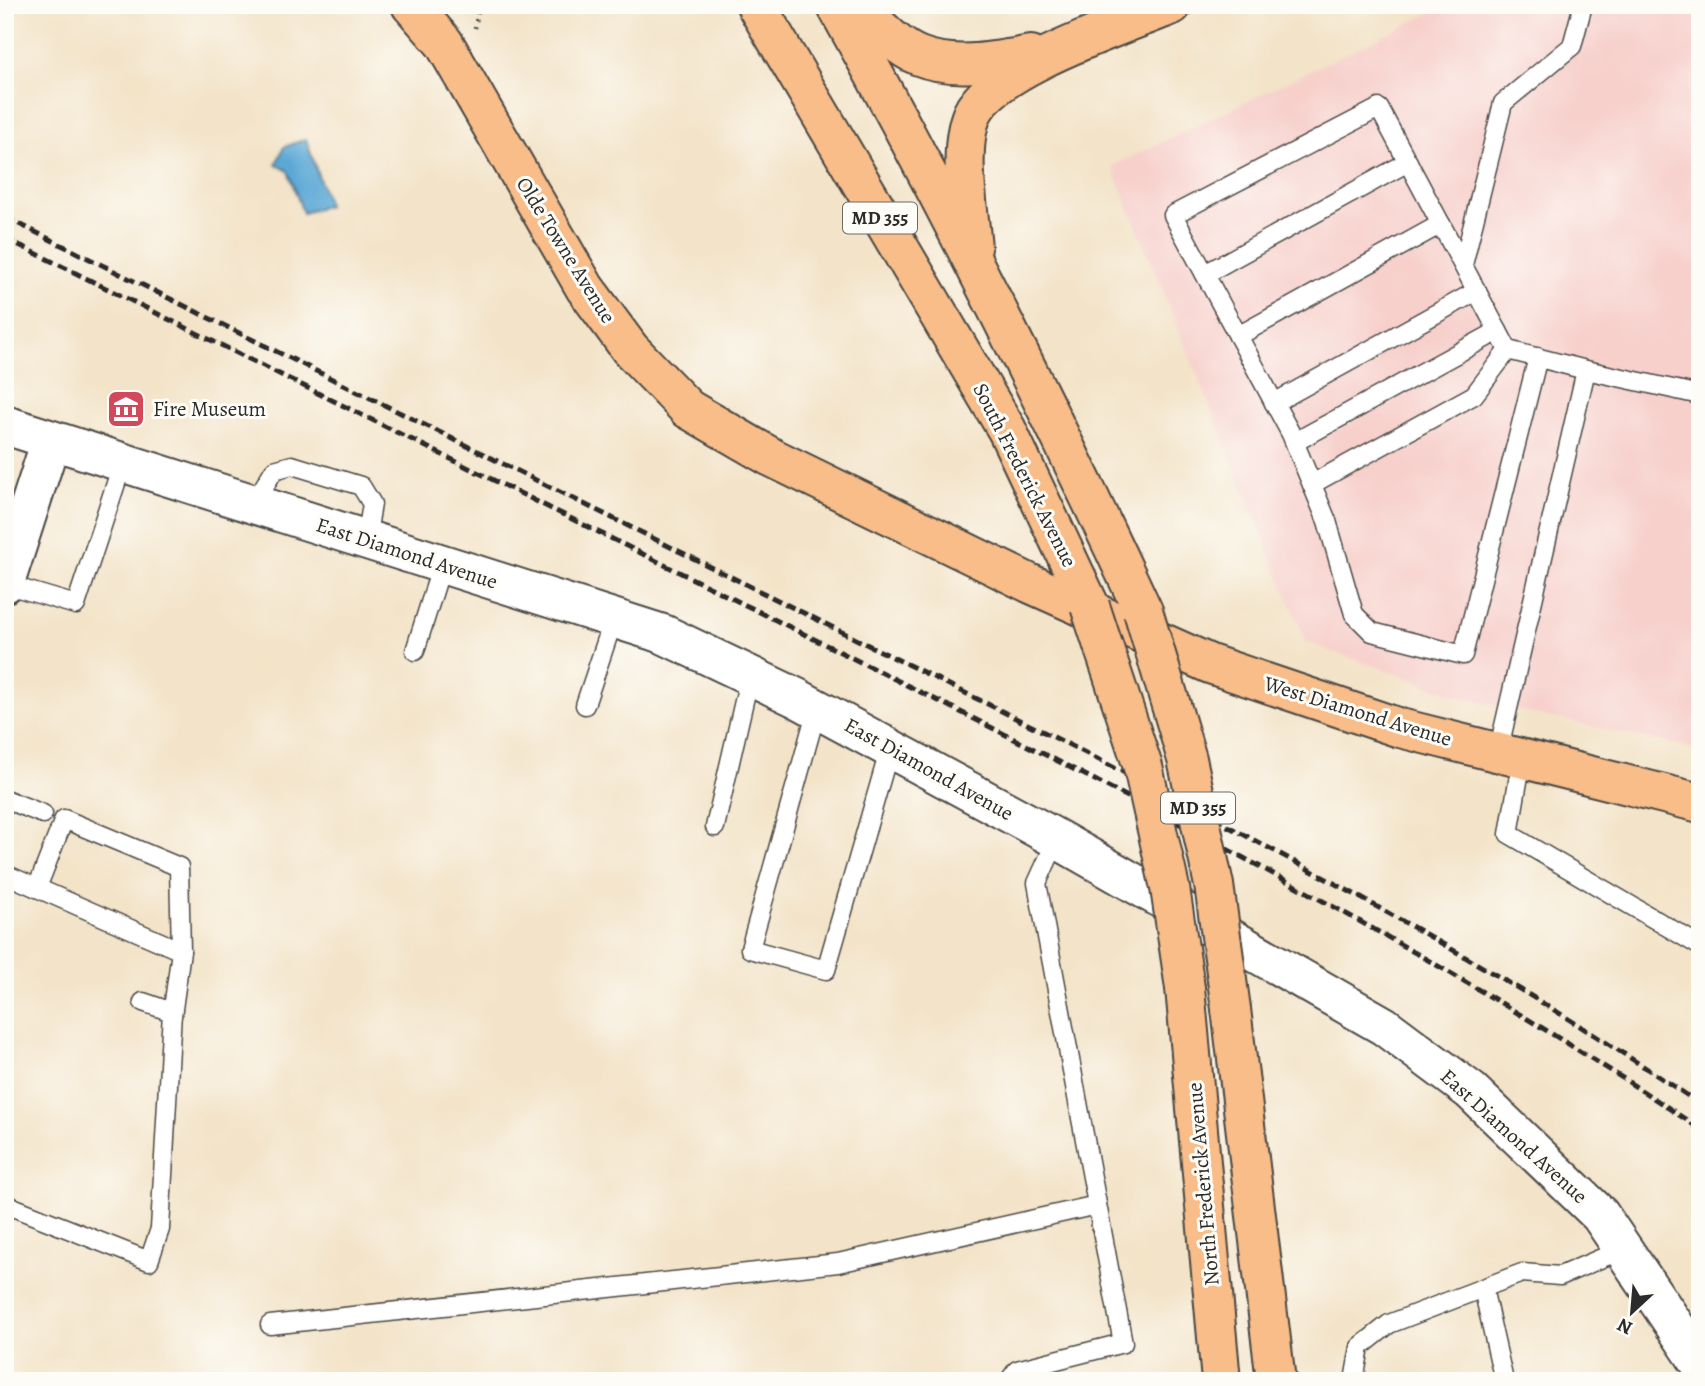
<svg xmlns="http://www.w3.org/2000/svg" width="1705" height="1386" viewBox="0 0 1705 1386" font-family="Alegreya,serif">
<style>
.built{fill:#f7d0cc}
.water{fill:#5ca8d5;stroke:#446a80;stroke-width:2}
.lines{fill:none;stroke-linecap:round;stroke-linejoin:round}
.service-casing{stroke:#494743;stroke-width:21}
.tertiary-casing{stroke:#494743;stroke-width:42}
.primary-casing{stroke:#494743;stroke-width:42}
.path{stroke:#494743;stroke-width:4.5;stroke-dasharray:2 5;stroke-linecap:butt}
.service{stroke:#fff;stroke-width:18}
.tertiary{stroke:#fff;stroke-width:38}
.primary{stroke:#f8bd89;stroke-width:38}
.rail{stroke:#2b2b2b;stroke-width:5;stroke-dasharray:10 5;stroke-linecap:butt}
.primary-bridge-casing{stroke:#494743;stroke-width:42;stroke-linecap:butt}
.primary-bridge{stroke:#f8bd89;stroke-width:38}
.labels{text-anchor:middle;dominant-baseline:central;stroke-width:6;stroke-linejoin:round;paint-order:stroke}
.shield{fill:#fdfcf7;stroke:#6a6a68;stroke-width:2}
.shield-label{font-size:19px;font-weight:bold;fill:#2b2b2b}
.street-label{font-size:21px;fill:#2b2b2b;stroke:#fdfcf7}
.poi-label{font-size:21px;fill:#2b2b2b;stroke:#fdfcf7;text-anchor:start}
</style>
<rect width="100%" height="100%" fill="#fdfcf7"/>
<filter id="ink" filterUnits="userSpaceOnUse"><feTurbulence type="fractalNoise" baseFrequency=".0143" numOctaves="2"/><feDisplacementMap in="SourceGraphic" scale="14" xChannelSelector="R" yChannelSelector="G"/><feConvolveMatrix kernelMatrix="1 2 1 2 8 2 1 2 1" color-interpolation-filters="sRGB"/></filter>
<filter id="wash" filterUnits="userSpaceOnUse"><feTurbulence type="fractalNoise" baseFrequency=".00686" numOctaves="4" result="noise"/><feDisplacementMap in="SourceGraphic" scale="28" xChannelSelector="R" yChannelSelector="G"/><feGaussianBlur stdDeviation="1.57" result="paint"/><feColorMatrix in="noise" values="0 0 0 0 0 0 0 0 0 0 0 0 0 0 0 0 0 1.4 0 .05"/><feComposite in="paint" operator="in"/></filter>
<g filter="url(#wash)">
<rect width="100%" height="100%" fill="#f3e3c8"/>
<!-- built -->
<polygon class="built" points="1447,5 1700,5 1700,750 1470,700 1306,642 1112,166"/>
<!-- water -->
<polygon class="water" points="306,139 328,205 303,213 288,171 276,164 284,147"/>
</g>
<g filter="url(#ink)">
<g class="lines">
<defs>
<g id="service">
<polyline points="1463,265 1503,103 1572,46 1583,5"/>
<polyline points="1205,274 1408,162"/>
<polyline points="1238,336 1441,224"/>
<polyline points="1538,357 1463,655 1372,632 1354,614 1327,521 1291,434 1173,215 1379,108 1508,350 1586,370"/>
<polyline points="1274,403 1477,291"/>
<polyline points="1295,442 1498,331"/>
<polyline points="1312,484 1474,395 1508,350"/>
<polyline points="254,503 274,470 292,465 361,486 372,504 366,540"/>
<polyline points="5,584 76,605 123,462"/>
<polyline points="415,651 442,565"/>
<polyline points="585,705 614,618"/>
<polyline points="817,709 750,949 826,970 890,748"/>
<polyline points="1498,752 1586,370 1700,395"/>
<polyline points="1522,758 1509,834 1700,946"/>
<polyline points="5,799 43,814"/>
<polyline points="715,827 750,675"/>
<polyline points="5,874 181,951 172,1016"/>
<polyline points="37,888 64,819 179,867 181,951"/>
<polyline points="5,1204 149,1261 160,1229 172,1012 143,1002"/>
<polyline points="1483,1288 1504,1381"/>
<polyline points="270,1325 838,1263 1097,1205"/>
<polyline points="1009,1381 1017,1370 1123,1343 1037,883 1057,839"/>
<polyline points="1358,1381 1355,1375 1360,1347 1389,1324 1522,1273 1560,1276 1623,1249"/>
</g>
<g id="tertiary">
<polyline points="5,425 663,634 797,698 1057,839 1384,1026 1471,1091 1600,1215 1700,1363"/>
<polyline points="5,583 51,440"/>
</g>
<g id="primary">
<polyline points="411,5 444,43 585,288 630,349 688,409 771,457 1029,583 1210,664 1400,728 1700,803"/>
<polyline points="756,5 1007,430 1090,606"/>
<path d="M836,5c110,198 212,401 307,606"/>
<path d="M857,5c18,18 39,42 62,51 35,14 77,5 112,-1"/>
<path d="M972,248c-3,-38 -15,-98 0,-134 21,-47 152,-89 200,-109"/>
<polyline points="1185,988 1221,1381"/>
<polyline points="1231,1009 1276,1381"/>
</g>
</defs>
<!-- service casing -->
<use href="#service" class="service-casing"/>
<!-- tertiary casing -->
<use href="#tertiary" class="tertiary-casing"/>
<!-- primary casing -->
<use href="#primary" class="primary-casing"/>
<!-- path -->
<polyline class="path" points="475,28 479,5"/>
<!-- service -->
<use href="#service" class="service"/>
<!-- tertiary -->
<use href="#tertiary" class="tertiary"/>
<!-- primary -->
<use href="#primary" class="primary"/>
<!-- rail -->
<g class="rail">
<path d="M5,217c285,141 569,282 853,423 288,142 576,284 842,464"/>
<path d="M5,238c270,134 541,268 811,402 302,150 603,300 884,489"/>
</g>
<defs>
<g id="primary-bridge">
<polyline points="1090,606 1143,767 1170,888 1185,988"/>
<polyline points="1143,611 1187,759 1214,885 1231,1009"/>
</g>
</defs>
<!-- primary-bridge casing -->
<use href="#primary-bridge" class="primary-bridge-casing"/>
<!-- primary-bridge -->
<use href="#primary-bridge" class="primary-bridge"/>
</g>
</g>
<!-- icons -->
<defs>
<symbol id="museum-square" viewBox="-11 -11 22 22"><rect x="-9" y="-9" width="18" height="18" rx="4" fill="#d1495b" stroke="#fdfcf7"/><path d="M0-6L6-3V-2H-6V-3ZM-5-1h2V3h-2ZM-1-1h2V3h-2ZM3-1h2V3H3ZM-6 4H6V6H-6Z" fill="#fff"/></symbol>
</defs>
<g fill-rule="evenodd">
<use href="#museum-square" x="104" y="387" width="44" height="44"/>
</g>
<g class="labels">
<!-- shield labels -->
<g class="shield">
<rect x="843" y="202.5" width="74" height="31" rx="5"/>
<rect x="1161" y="792.5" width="74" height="31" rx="5"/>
</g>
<g class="shield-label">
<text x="880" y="218">MD 355</text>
<text x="1198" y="808">MD 355</text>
</g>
<!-- street labels -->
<g class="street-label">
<text transform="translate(566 250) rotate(58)">Olde Towne Avenue</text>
<text transform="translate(1025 475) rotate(63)">South Frederick Avenue</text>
<text transform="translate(407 553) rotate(18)">East Diamond Avenue</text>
<text transform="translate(1358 711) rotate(17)">West Diamond Avenue</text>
<text transform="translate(929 769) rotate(29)">East Diamond Avenue</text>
<text transform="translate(1514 1136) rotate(42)">East Diamond Avenue</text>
<text transform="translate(1203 1184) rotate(-95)">North Frederick Avenue</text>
</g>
<!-- poi labels -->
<g class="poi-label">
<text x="153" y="409">Fire Museum</text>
</g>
</g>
<!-- margin -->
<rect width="1705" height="1386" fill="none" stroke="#fdfcf7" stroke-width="28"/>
<!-- north arrow -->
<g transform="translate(1632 1312) rotate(206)" stroke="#fdfcf7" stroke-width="5" paint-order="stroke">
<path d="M0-5L12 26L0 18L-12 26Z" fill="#2b2b2b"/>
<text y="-10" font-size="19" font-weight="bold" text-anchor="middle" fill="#2b2b2b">N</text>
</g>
</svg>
